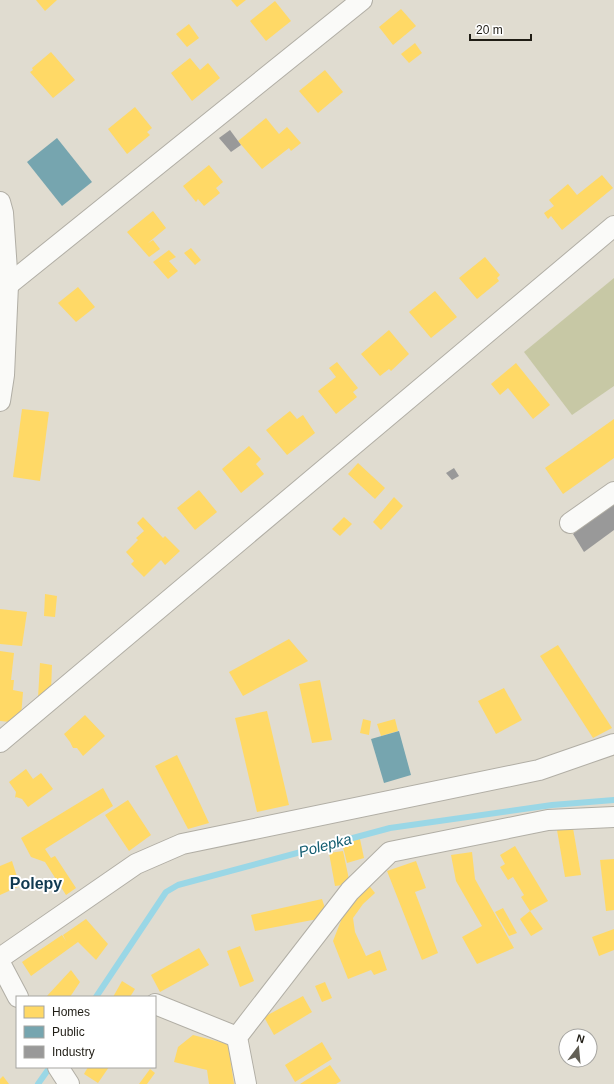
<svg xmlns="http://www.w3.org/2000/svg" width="614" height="1084" viewBox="0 0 614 1084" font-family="Arial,sans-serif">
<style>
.green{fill:#c7c8a5}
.homes{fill:#ffd966}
.public{fill:#76a5af}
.industry{fill:#999}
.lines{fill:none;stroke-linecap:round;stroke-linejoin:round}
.stream{stroke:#9ad7e6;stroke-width:6}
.minor-casing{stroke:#b1aea5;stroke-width:22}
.minor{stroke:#fafaf8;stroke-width:20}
.labels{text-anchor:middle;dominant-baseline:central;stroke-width:4;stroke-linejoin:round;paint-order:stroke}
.water-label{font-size:15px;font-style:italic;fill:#125c6f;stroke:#fff}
.quarter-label{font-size:16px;font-weight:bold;fill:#103950;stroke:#fff}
</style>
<rect width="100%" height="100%" fill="#e0dcd0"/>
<!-- green -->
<polygon class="green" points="614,278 614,386 572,415 524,352"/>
<!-- homes -->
<g class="homes">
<polygon points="36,0 57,0 45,11"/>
<polygon points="231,0 246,0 237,7"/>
<polygon points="275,1 291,21 266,41 250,21"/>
<polygon points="401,9 416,26 393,45 379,27"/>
<polygon points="189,24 199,38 187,47 176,34"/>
<polygon points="415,43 422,53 409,63 401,54"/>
<polygon points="51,52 75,80 53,98 30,72 33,70 32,68"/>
<polygon points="190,58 200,70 208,63 220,78 192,101 171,73"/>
<polygon points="325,70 343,92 318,113 299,91"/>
<polygon points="135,107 152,128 147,132 150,135 127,154 108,129"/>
<polygon points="266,118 279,134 287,127 301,143 291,151 289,148 262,169 238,141"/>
<polygon points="209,165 223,182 216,188 220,193 204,206 198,199 196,202 183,186"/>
<polygon points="602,175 613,188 562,230 551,216 548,219 544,213 554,206 549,200 568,184 577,195"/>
<polygon points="153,211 166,228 148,243 153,240 160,249 149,257 127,232"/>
<polygon points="191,248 201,260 195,265 184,253"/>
<polygon points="169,250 176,257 169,261 178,271 168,279 153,262"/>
<polygon points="485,257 500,275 497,278 499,281 477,299 459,278"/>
<polygon points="78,287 95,307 76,322 58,303"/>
<polygon points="435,291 457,317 431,338 409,312"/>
<polygon points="389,330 409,354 391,371 389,369 380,376 361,354"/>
<polygon points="337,362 358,388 353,392 357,397 336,414 318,391 336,377 329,368"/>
<polygon points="516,363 550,405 533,419 508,388 500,395 491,384"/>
<polygon points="22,409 49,412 40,481 13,477"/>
<polygon points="290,411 297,419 303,415 315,433 287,455 266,430"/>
<polygon points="614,419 614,458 563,494 545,468"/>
<polygon points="249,446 261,459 256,464 264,474 241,493 222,469"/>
<polygon points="358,463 385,488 375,499 348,474"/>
<polygon points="199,490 217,512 195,530 177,508"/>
<polygon points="394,497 403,506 381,530 373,522"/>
<polygon points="143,517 163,538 165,536 180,551 165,565 161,560 144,577 131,564 134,561 126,552 138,540 136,538 144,531 137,523"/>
<polygon points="344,517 352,524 340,536 332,529"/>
<polygon points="45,594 57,596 55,617 44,616"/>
<polygon points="0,609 27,612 22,646 0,644"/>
<polygon points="289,639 308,661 243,696 229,672"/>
<polygon points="558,645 612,728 593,738 540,656"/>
<polygon points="0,651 14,653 11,680 14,680 13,690 23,692 21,717 10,722 0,721"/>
<polygon points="40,663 52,665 51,691 38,698"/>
<polygon points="320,680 332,740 312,743 299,684"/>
<polygon points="504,688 522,720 496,734 478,701"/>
<polygon points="267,711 289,805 257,812 235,718"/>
<polygon points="85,715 105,736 83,756 77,748 73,748 70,742 64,734"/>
<polygon points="363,719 371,721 369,735 360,733"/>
<polygon points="395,719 398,731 381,736 377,724"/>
<polygon points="177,755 191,784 209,823 188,829 155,766"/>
<polygon points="26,769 33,779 41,773 53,789 28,807 22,799 16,797 15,798 16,792 9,782"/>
<polygon points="103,788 113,806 45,849 51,858 55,856 76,888 66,895 45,862 31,857 21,838"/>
<polygon points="128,800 151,835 129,851 105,815"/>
<polygon points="573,828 581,875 565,877 557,830"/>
<polygon points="360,839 364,858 347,863 342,843"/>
<polygon points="515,846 548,901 530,911 521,897 524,895 513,877 508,880 500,867 505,864 500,855"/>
<polygon points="343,851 350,884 335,886 329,853"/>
<polygon points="472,852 475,879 514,948 477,964 462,937 482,926 456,881 451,855"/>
<polygon points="614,859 614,910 606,911 600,860"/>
<polygon points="12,861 20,886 0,895 0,866"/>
<polygon points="416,861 426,888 415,892 438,953 422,960 387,871"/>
<polygon points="367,883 375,893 363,904 353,918 355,932 366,956 380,950 387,970 374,975 371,970 348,979 333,941 344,913"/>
<polygon points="322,899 328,917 255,931 251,915"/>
<polygon points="503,908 517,933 509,936 495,912"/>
<polygon points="530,911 543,929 531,936 520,919"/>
<polygon points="86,919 108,944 96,960 78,942 31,976 22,962 62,935 66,941 63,935"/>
<polygon points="614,929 614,950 599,956 592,937"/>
<polygon points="240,946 254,981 240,987 227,951"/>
<polygon points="199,948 209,965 160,992 151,975"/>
<polygon points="71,970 80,982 70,997 46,997"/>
<polygon points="122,981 135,989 130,997 113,997"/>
<polygon points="325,982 332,998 322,1002 315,986"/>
<polygon points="303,996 312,1012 274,1035 264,1017"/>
<polygon points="193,1035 228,1044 234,1084 209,1084 207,1070 174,1062 178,1047"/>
<polygon points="322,1042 332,1059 295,1082 285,1065"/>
<polygon points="330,1065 341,1081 336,1084 300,1084"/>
<polygon points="88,1067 109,1067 98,1083 84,1074"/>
<polygon points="150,1069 155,1073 147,1084 139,1084"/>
<polygon points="3,1076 9,1084 0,1084 0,1079"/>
</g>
<!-- public -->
<g class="public">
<polygon points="57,138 92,182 62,206 27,162"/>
<polygon points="399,731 411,775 384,783 371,739"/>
</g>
<!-- industry -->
<g class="industry">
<polygon points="230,130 241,145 231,152 219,138"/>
<polygon points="454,468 459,476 452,480 446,473"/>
<polygon points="614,502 614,530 584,552 573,534"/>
</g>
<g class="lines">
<!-- stream -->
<g class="stream">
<polyline points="96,997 166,892 178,885 390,828 552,805 614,800"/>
<polyline points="38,1084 50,1067"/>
</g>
<defs>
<g id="minor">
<polyline points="0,202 3,213 8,285 4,375 0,401"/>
<polyline points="8,285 362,0"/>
<polyline points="570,523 614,492"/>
<polyline points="0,742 614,226"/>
<polyline points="0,958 136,864 182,844 539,770 614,744"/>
<polyline points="0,963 18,997"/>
<polyline points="155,1004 237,1037"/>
<polyline points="58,1067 69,1084"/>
<polyline points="246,1084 237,1037 350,891 390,852 548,820 614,817"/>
</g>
</defs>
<!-- minor casing -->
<use href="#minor" class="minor-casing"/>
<!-- minor -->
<use href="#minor" class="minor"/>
</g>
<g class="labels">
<!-- water labels -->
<g class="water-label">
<text transform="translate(325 845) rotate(-15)">Polepka</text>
</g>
<!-- quarter labels -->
<g class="quarter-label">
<text x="36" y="883">Polepy</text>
</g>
</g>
<!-- legend -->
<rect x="16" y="996" width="140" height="72" fill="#ffffff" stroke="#a6a5a1"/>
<rect x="24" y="1006" width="20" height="12" fill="#ffd966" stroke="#a6a5a1"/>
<text x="52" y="1016" font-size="12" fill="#201d15">Homes</text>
<rect x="24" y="1026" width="20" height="12" fill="#76a5af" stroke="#a6a5a1"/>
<text x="52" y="1036" font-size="12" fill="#201d15">Public</text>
<rect x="24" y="1046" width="20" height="12" fill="#999999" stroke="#a6a5a1"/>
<text x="52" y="1056" font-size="12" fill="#201d15">Industry</text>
<!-- north arrow -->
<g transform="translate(578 1048) rotate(16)"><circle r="19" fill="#ffffff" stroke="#a6a5a1"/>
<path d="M0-3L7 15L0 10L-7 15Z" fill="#636056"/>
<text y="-6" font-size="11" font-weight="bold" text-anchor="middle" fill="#201d15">N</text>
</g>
<!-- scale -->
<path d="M470 34v6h61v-6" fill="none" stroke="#201d15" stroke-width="2"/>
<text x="476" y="34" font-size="12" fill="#201d15" stroke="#ffffff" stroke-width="3" paint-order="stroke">20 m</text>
</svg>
